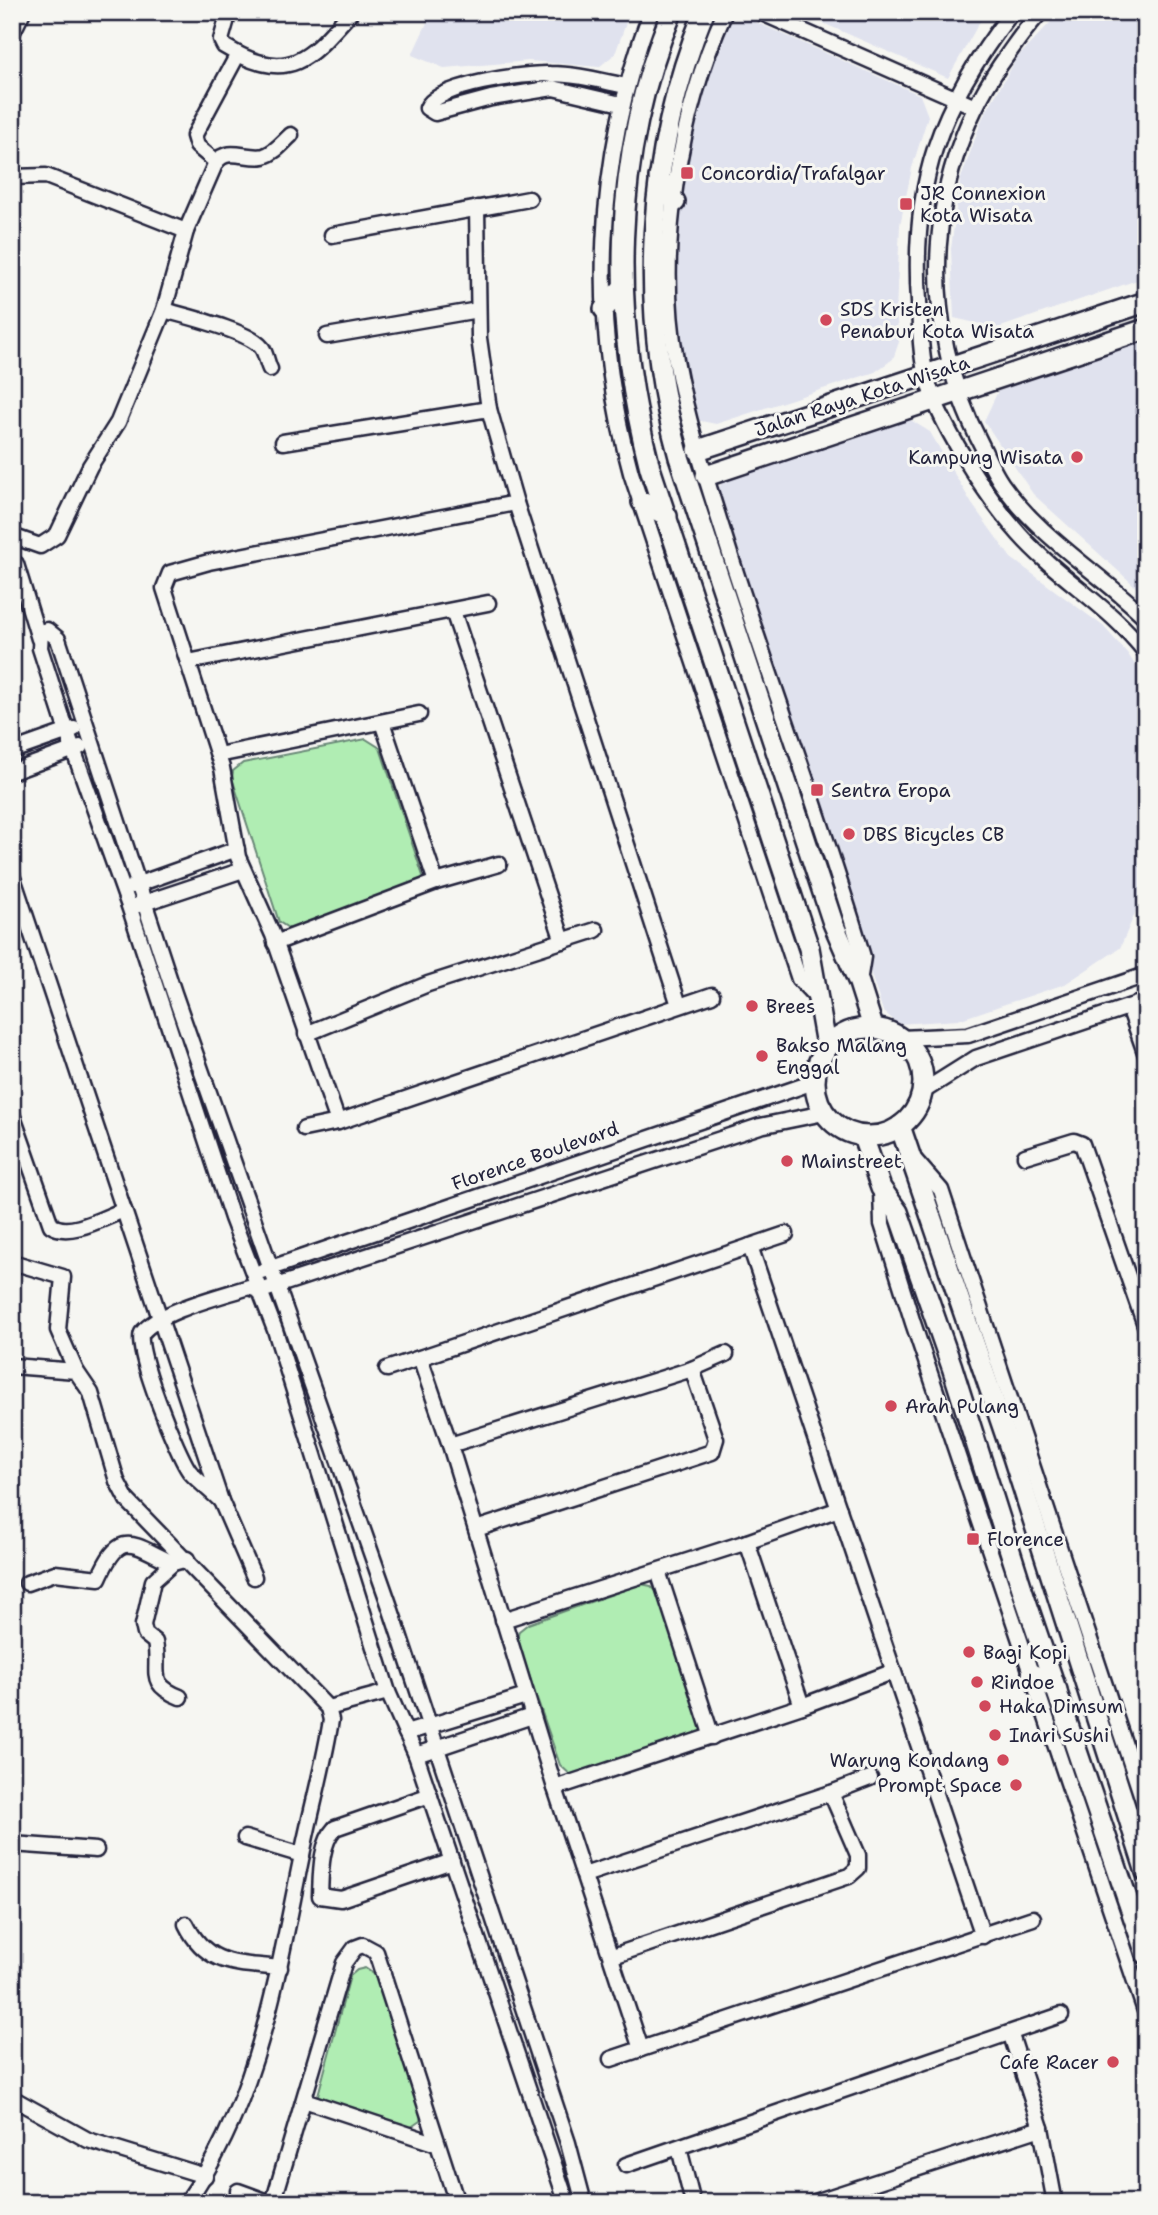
<svg xmlns="http://www.w3.org/2000/svg" width="1158" height="2215" viewBox="0 0 1158 2215" font-family="'Shantell Sans',sans-serif">
<style>
.built{fill:#e0e2ee}
.green{fill:#b0edb3;stroke:#698877;stroke-width:2}
.lines{fill:none;stroke-linecap:round;stroke-linejoin:round}
.street-casing{stroke:#22223b;stroke-width:19}
.secondary-casing{stroke:#22223b;stroke-width:24}
.street{stroke:#f6f6f2;stroke-width:14}
.secondary{stroke:#f6f6f2;stroke-width:19}
.poi-dot{fill:#d1495b;stroke:#f6f6f2;stroke-width:2.5}
.labels{text-anchor:middle;dominant-baseline:central;stroke-width:6;stroke-linejoin:round;paint-order:stroke}
.poi-label{font-size:19px;fill:#22223b;stroke:#f6f6f2;text-anchor:start}
.street-label{font-size:19px;fill:#22223b;stroke:#f6f6f2}
</style>
<rect width="100%" height="100%" fill="#f6f6f2"/>
<filter id="ink" filterUnits="userSpaceOnUse"><feTurbulence type="fractalNoise" baseFrequency=".0143" numOctaves="2"/><feDisplacementMap in="SourceGraphic" scale="14" xChannelSelector="R" yChannelSelector="G"/><feConvolveMatrix kernelMatrix="1 2 1 2 8 2 1 2 1" color-interpolation-filters="sRGB"/></filter>
<g filter="url(#ink)">
<!-- built -->
<g class="built">
<polygon points="432,12 630,12 615,54 599,67 529,61 444,68 412,55"/>
<polygon points="798,12 989,12 979,23 948,78"/>
<polygon points="1060,12 1146,12 1146,277 998,328 954,318 951,249 960,181 982,119 1017,58"/>
<polygon points="749,19 920,95 928,116 912,168 900,225 896,312 899,342 893,359 875,372 716,424 696,420 673,328 674,179 718,35 731,22"/>
<polygon points="1146,340 1146,596 1033,494 984,421 998,391"/>
<polygon points="891,419 909,419 930,432 972,504 1011,558 1103,626 1128,654 1146,682 1146,888 1120,948 1065,984 958,1020 898,1024 883,1011 714,496 725,477"/>
</g>
<!-- green -->
<g class="green">
<polygon points="366,739 380,748 423,876 420,886 293,931 279,922 232,778 233,771 243,763"/>
<polygon points="641,1584 651,1586 660,1595 704,1731 697,1737 574,1778 560,1765 517,1640 519,1631 528,1624"/>
<polygon points="365,1968 378,1977 422,2112 420,2121 407,2130 319,2103 318,2095 350,1976 357,1970"/>
</g>
<g class="lines">
<defs>
<g id="street">
<polyline points="229,12 221,40 224,46 238,54"/>
<path d="M651,12c-56,149 -62,308 -20,461l168,506 18,19"/>
<path d="M725,12c-46,102 -69,237 -49,348 12,66 34,130 54,194 43,135 93,267 133,403l-4,25"/>
<polyline points="760,12 975,107"/>
<path d="M1012,12c-72,93 -101,171 -93,289 1,24 1,51 7,74 11,46 61,123 93,159 39,44 91,72 127,119"/>
<path d="M1041,12c-13,13 -23,28 -33,42 -84,115 -92,267 -26,392 6,13 12,27 20,38 38,54 97,88 144,134"/>
<path d="M621,104l-68,-16 -62,10 -56,15 -8,-5c8,-23 99,-35 123,-34 26,0 51,7 76,12"/>
<path d="M216,162c13,-16 31,-2 48,-6 11,-3 19,-14 27,-21"/>
<path d="M12,177l34,-1 140,55 30,-69 -19,-16 -3,-10 44,-82c57,29 76,-2 113,-42"/>
<polyline points="477,208 479,338 489,409 516,503 679,1005"/>
<polyline points="332,235 529,199"/>
<path d="M164,310c21,6 86,21 98,38 4,6 5,15 8,21"/>
<polyline points="327,336 478,310"/>
<polyline points="283,442 489,409"/>
<polyline points="12,536 40,546 57,535 90,466 118,422 164,310 186,231"/>
<polyline points="16,564 39,639"/>
<polyline points="453,611 563,941"/>
<polyline points="188,662 488,603"/>
<polyline points="382,722 436,882"/>
<polyline points="12,751 74,729"/>
<polyline points="218,755 419,714"/>
<polyline points="12,772 80,747"/>
<polyline points="12,875 221,1501 254,1577"/>
<polyline points="133,886 237,849"/>
<polyline points="138,905 243,870"/>
<polyline points="275,943 436,882 499,864"/>
<polyline points="1129,1007 1146,1055"/>
<polyline points="306,1034 428,984 596,930"/>
<polyline points="901,1038 968,1035 1146,975"/>
<polyline points="922,1092 976,1058 1146,1001"/>
<path d="M12,1114l39,111c18,13 54,-8 73,-15"/>
<polyline points="338,1122 273,935 238,857 222,768 164,588 170,573 209,562 516,503"/>
<polyline points="304,1129 338,1122 712,995"/>
<polyline points="1025,1156 1074,1141 1082,1144 1146,1328"/>
<polyline points="914,1159 941,1190 1146,1809"/>
<polyline points="881,1188 882,1224 913,1323 1146,2014"/>
<polyline points="750,1246 983,1936"/>
<path d="M12,1262l51,15 -5,53 18,41 15,22 26,88 10,19 201,208 3,12c-7,45 -20,90 -29,135 -25,120 -43,246 -116,348"/>
<polyline points="262,1271 814,1082"/>
<polyline points="420,1358 450,1445 555,1788 641,2049"/>
<polyline points="12,1366 76,1371"/>
<polyline points="387,1369 786,1234"/>
<polyline points="450,1445 692,1369 726,1354"/>
<path d="M221,1501c-10,-10 -22,-19 -31,-29 -12,-15 -57,-127 -48,-139 17,-22 80,-37 107,-46l12,4 499,-165 64,-13"/>
<polyline points="476,1529 712,1452 716,1439 692,1369"/>
<polyline points="747,1542 802,1706"/>
<polyline points="658,1571 712,1737"/>
<path d="M27,1583l28,-10 44,5c22,-50 32,-34 74,-15"/>
<polyline points="503,1620 747,1542 839,1509"/>
<path d="M180,1697c-35,-14 -19,-26 -25,-55l-10,-8 -2,-9 10,-44 20,-18 14,-4"/>
<polyline points="328,1708 388,1692"/>
<polyline points="406,1733 526,1696"/>
<polyline points="416,1755 532,1716"/>
<polyline points="555,1788 802,1706 892,1672"/>
<polyline points="831,1793 870,1778"/>
<path d="M430,1795l-95,33c-15,16 -14,46 -15,68l21,3 111,-38"/>
<polyline points="245,1838 302,1855"/>
<polyline points="12,1844 96,1850"/>
<polyline points="584,1875 831,1793 858,1855 858,1868 849,1876 613,1956"/>
<path d="M186,1924c21,43 52,39 94,44"/>
<polyline points="1011,2035 1041,2128 1055,2203"/>
<polyline points="611,2059 1033,1918"/>
<polyline points="12,2098 88,2140 205,2176"/>
<polyline points="304,2100 437,2144"/>
<polyline points="679,2148 693,2203"/>
<polyline points="626,2165 1061,2015"/>
<polyline points="238,2191 271,2203"/>
<polyline points="273,2203 344,1963 355,1948 363,1945 376,1952 457,2203"/>
<polyline points="567,2203 416,1755 388,1692 275,1330 232,1218 130,909 67,732 40,648 41,632 47,630 58,639 174,993 389,1604 568,2143 584,2203"/>
<polyline points="812,2203 1041,2128"/>
</g>
<g id="secondary">
<path d="M672,12c-61,145 -61,306 -22,456l159,480 17,97"/>
<path d="M704,12c-58,142 -66,297 -25,445l154,466 26,60 14,44"/>
<polyline points="12,28 20,12"/>
<polyline points="659,177 675,202"/>
<polyline points="604,309 623,287"/>
<polyline points="698,450 1146,302"/>
<polyline points="706,476 1146,329"/>
<polyline points="642,502 667,516"/>
<circle cx="869" cy="1082" r="54"/>
<polyline points="900,1126 1013,1457 1146,1872"/>
<polyline points="863,1137 881,1188 898,1212 952,1367 1024,1595 1146,1954"/>
<polyline points="1032,1674 1057,1690"/>
</g>
</defs>
<!-- street casing -->
<use href="#street" class="street-casing"/>
<!-- secondary casing -->
<use href="#secondary" class="secondary-casing"/>
<!-- street -->
<use href="#street" class="street"/>
<!-- secondary -->
<use href="#secondary" class="secondary"/>
</g>
</g>
<!-- markers -->
<g class="poi-dot">
<rect x="680" y="166" width="14" height="14" rx="3.5"/>
<rect x="899" y="197" width="14" height="14" rx="3.5"/>
<circle cx="826" cy="320" r="7"/>
<circle cx="1077" cy="457" r="7"/>
<rect x="810" y="783" width="14" height="14" rx="3.5"/>
<circle cx="849" cy="834" r="7"/>
<circle cx="752" cy="1006" r="7"/>
<circle cx="762" cy="1056" r="7"/>
<circle cx="787" cy="1161" r="7"/>
<circle cx="891" cy="1406" r="7"/>
<rect x="966" y="1532" width="14" height="14" rx="3.5"/>
<circle cx="969" cy="1652" r="7"/>
<circle cx="977" cy="1682" r="7"/>
<circle cx="985" cy="1706" r="7"/>
<circle cx="995" cy="1735" r="7"/>
<circle cx="1003" cy="1760" r="7"/>
<circle cx="1016" cy="1785" r="7"/>
<circle cx="1113" cy="2062" r="7"/>
</g>
<g class="labels">
<!-- poi labels -->
<g class="poi-label">
<text x="701" y="173">Concordia/Trafalgar</text>
<text x="920" y="193">JR Connexion<tspan x="920" dy="22">Kota Wisata</tspan></text>
<text x="840" y="309">SDS Kristen<tspan x="840" dy="22">Penabur Kota Wisata</tspan></text>
<text x="1063" y="457" text-anchor="end">Kampung Wisata</text>
<text x="831" y="790">Sentra Eropa</text>
<text x="863" y="834">DBS Bicycles CB</text>
<text x="766" y="1006">Brees</text>
<text x="776" y="1045">Bakso Malang<tspan x="776" dy="22">Enggal</tspan></text>
<text x="801" y="1161">Mainstreet</text>
<text x="905" y="1406">Arah Pulang</text>
<text x="987" y="1539">Florence</text>
<text x="983" y="1652">Bagi Kopi</text>
<text x="991" y="1682">Rindoe</text>
<text x="999" y="1706">Haka Dimsum</text>
<text x="1009" y="1735">Inari Sushi</text>
<text x="989" y="1760" text-anchor="end">Warung Kondang</text>
<text x="1002" y="1785" text-anchor="end">Prompt Space</text>
<text x="1099" y="2062" text-anchor="end">Cafe Racer</text>
</g>
<!-- street labels -->
<g class="street-label">
<text transform="translate(862 396) rotate(-18)">Jalan Raya Kota Wisata</text>
<text transform="translate(535 1156) rotate(-19)">Florence Boulevard</text>
</g>
</g>
<!-- margin -->
<rect width="1158" height="2215" fill="none" stroke="#f6f6f2" stroke-width="42"/>
<rect x="21" y="21" width="1116" height="2173" fill="none" stroke="#22223b" stroke-width="2.5" filter="url(#ink)"/>
</svg>
